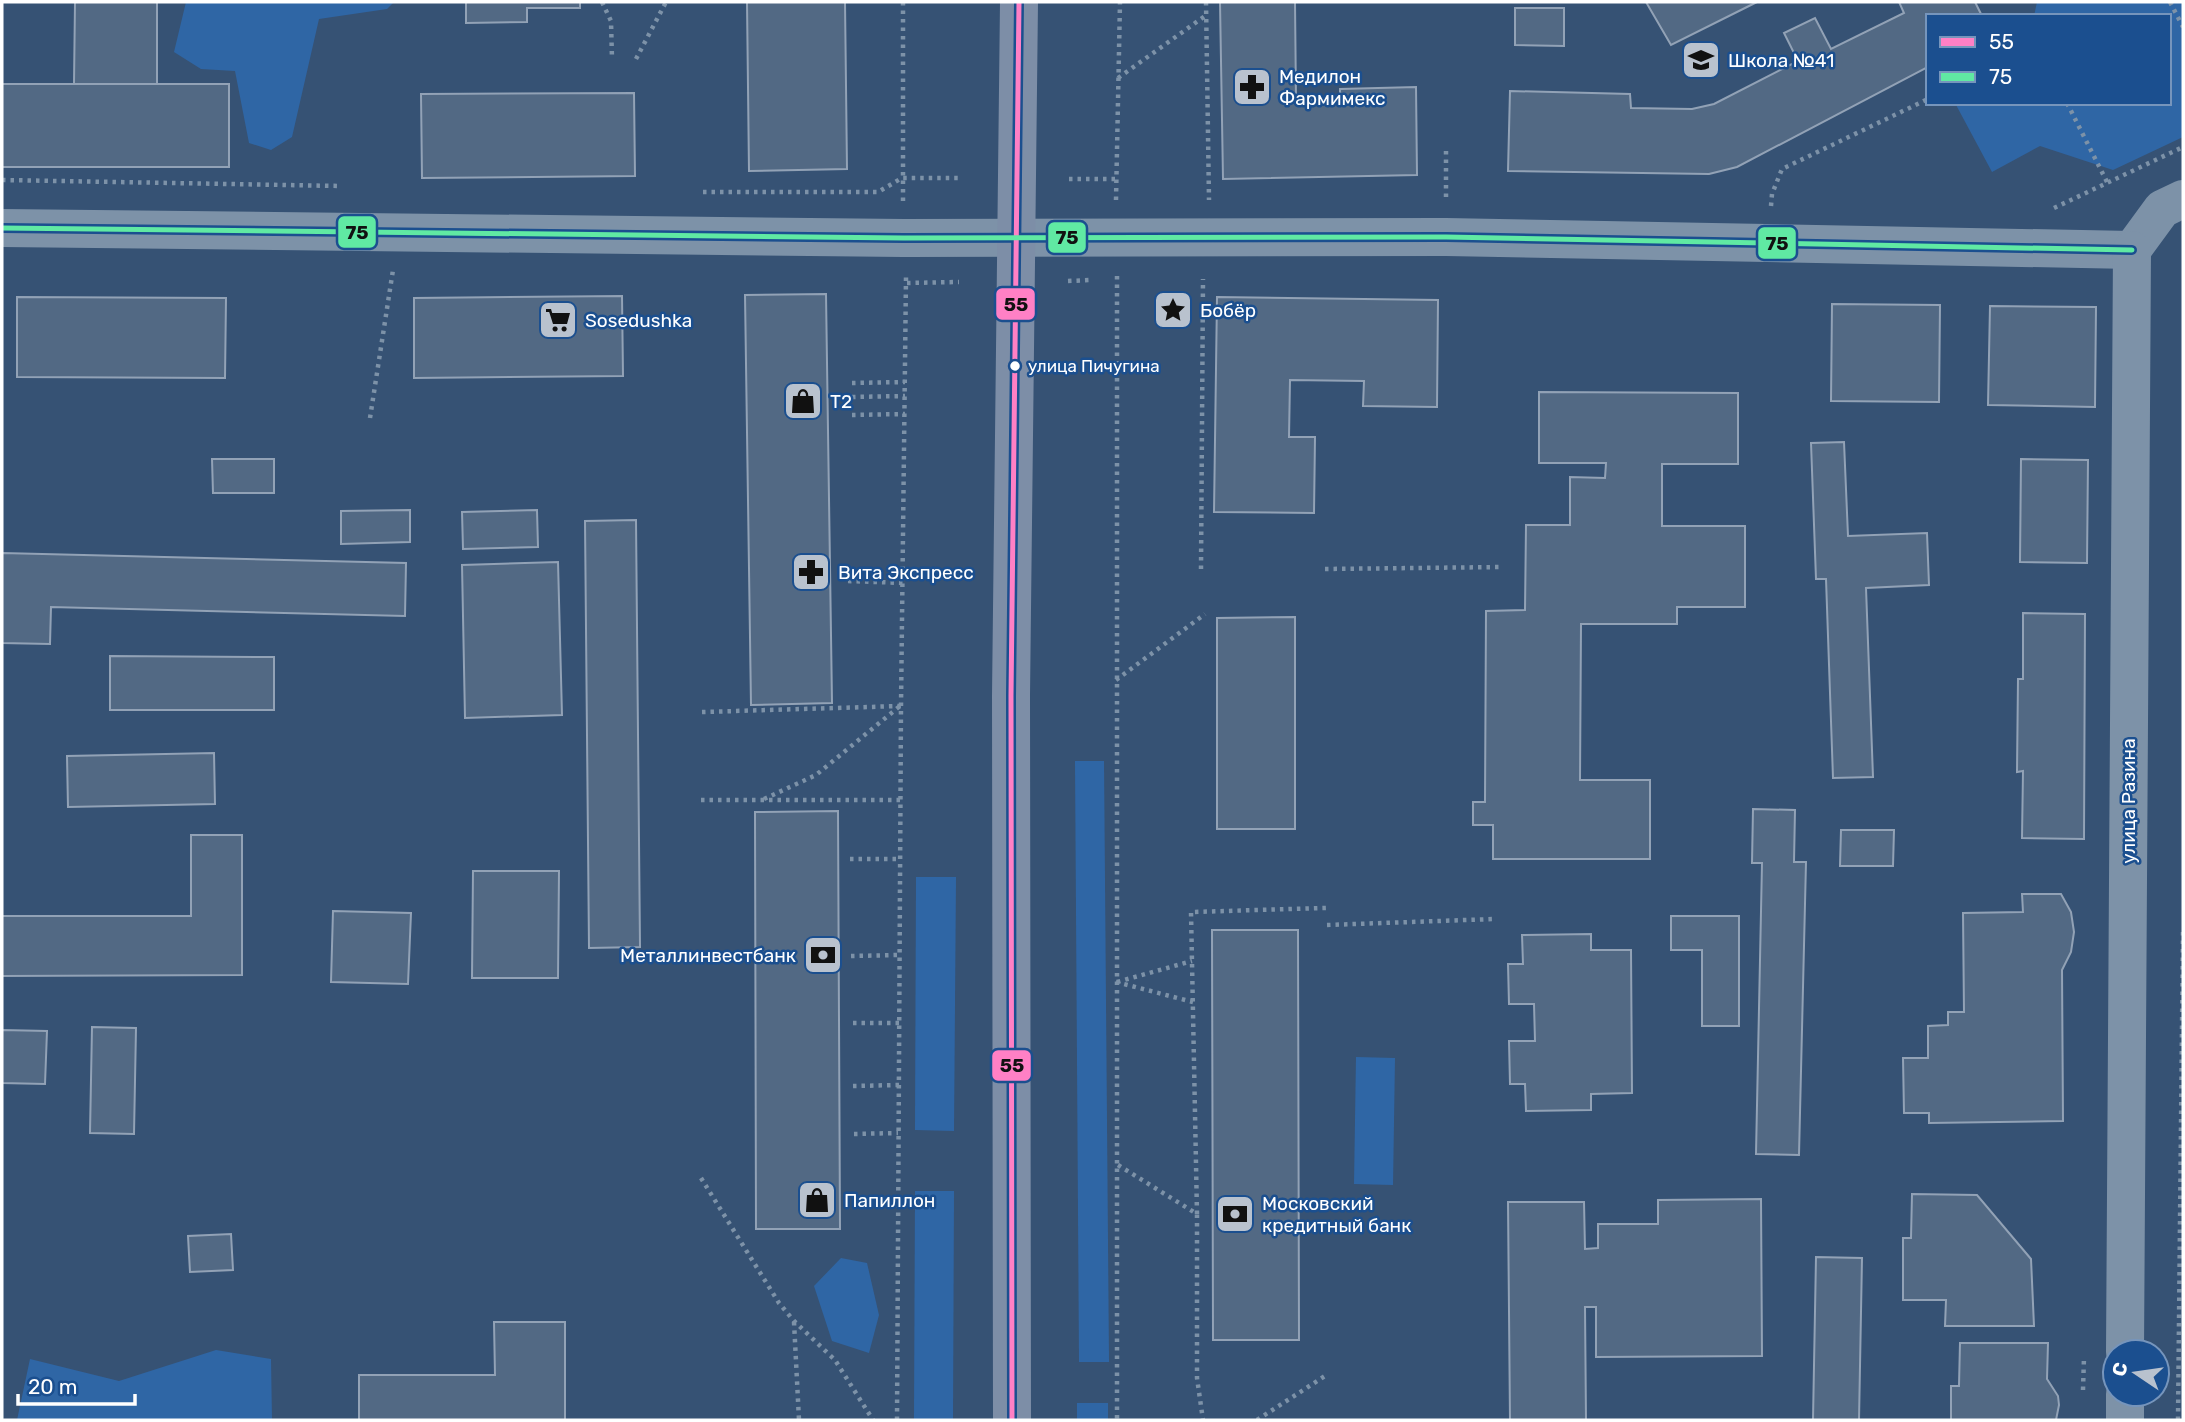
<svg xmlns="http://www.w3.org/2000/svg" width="2185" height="1422" viewBox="0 0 2185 1422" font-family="Rubik,sans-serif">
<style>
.green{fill:#2f66a5}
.building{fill:#526984;stroke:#92a2b6;stroke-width:2}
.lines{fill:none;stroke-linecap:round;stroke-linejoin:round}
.path{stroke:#7d92a8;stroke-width:4.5;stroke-dasharray:3.5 5;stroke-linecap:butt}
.minor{stroke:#7d92a8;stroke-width:38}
.primary{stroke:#7d8ea7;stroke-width:38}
.bus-1-casing{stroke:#1b4f8f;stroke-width:10}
.bus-2-casing{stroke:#1b4f8f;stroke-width:10}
.bus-1{stroke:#ff80c5;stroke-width:5}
.bus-2{stroke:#60e9a3;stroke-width:5}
.bus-dot{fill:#fff;stroke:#1b4f8f;stroke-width:2.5}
.labels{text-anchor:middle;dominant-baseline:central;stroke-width:5;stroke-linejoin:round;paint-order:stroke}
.bus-label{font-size:17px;fill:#fff;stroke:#1b4f8f;text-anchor:start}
.poi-label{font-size:19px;fill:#fff;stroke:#1b4f8f;text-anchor:start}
.street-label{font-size:19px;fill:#fff;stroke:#1b4f8f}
.line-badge{stroke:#1b4f8f;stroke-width:2.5}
.pale-badge-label{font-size:19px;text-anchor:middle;font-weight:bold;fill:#111}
</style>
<rect width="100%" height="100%" fill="#365274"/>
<!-- green -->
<g class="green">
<polygon points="186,2 394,2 387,9 319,19 292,137 271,150 249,143 235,71 201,69 174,52"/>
<polygon points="2037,2 2183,2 2183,137 2113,170 2040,146 1992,172 1955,103 2169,103 2169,16 2034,16"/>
<polygon points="1075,761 1104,761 1109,1362 1079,1362"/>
<polygon points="916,877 956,877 954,1131 915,1130"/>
<polygon points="1356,1057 1395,1058 1393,1185 1354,1184"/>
<polygon points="915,1191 954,1191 953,1420 914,1420"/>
<polygon points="841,1258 867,1263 879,1315 869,1353 832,1341 814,1286"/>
<polygon points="216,1350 271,1359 272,1420 17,1420 30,1359 119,1381"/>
<rect x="1077" y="1403" width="31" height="17"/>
</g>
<!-- building -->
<g class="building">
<polygon points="75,2 157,2 157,84 74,84"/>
<polygon points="466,2 580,2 580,8 527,8 527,22 466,23"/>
<polygon points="747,2 845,2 847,169 749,171"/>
<polygon points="1220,2 1295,2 1296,100 1340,99 1340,89 1416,87 1417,175 1223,179"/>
<polygon points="1646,2 1757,2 1671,45"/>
<polygon points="1899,2 1975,2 1981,14 1978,16 1928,16 1928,67 1737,167 1709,174 1508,171 1510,91 1630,94 1631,108 1692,109 1714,104 1798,61 1784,33 1815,18 1831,49 1904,13"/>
<polygon points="1515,8 1564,8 1564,46 1515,45"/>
<rect x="2" y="84" width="227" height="83"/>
<polygon points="634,93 635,176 422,178 421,94"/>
<polygon points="826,294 832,703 751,705 745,295"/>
<polygon points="622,296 623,376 414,378 414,298"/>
<polygon points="17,297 226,298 225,378 17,377"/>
<polygon points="1217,297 1438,300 1437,407 1363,406 1364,381 1290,380 1289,437 1315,437 1314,513 1214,512"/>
<polygon points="1832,304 1940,305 1939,402 1831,401"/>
<polygon points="1990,306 2096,307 2095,407 1988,405"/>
<polygon points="1539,392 1738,393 1738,464 1662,464 1662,526 1745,526 1745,607 1677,607 1677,624 1581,624 1580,780 1650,780 1650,859 1493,859 1493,825 1473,825 1473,802 1485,802 1486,611 1525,610 1526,525 1570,525 1570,477 1605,478 1606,463 1539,463"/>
<polygon points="1844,442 1848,536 1927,533 1929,585 1866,588 1873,777 1833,778 1826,579 1816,579 1811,443"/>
<polygon points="212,459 274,459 274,493 213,493"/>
<polygon points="2021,459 2088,460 2087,563 2020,562"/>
<polygon points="410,510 410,542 341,544 341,511"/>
<polygon points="537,510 538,547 463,549 462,512"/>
<polygon points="636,520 640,947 589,948 585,521"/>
<polygon points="2,553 406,563 405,616 51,607 50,644 2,643"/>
<polygon points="558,562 562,715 465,718 462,565"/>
<polygon points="2023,613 2085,614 2084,839 2022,838 2023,771 2017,772 2018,679 2023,679"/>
<polygon points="1295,617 1295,829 1217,829 1217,618"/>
<polygon points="110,656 274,657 274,710 110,710"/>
<polygon points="214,753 215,804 68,807 67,756"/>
<polygon points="1753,809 1795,810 1794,862 1806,862 1799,1155 1756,1154 1762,863 1752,863"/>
<polygon points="838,811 840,1229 756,1229 755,812"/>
<polygon points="1841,830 1894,830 1893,866 1840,866"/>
<polygon points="191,835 242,835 242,975 2,976 2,916 191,916"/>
<polygon points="473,871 559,871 558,978 472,978"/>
<polygon points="2022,894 2061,894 2071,912 2074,932 2071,952 2062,970 2063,1121 1929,1123 1929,1113 1904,1113 1903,1058 1928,1058 1928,1026 1948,1025 1948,1012 1964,1012 1963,913 2023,912"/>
<polygon points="333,911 411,913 408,984 331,982"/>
<polygon points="1671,916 1739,916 1739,1026 1702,1026 1702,950 1671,950"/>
<polygon points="1212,930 1298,930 1299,1340 1213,1340"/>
<polygon points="1591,934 1591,950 1631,950 1632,1093 1591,1094 1591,1110 1526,1111 1525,1084 1510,1084 1509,1041 1535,1041 1534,1004 1509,1004 1508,964 1523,964 1522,935"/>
<polygon points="92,1027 136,1028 134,1134 90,1133"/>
<polygon points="2,1030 47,1031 45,1084 2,1083"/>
<polygon points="1912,1194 1977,1195 2031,1259 2034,1326 1945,1326 1946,1300 1903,1300 1903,1238 1911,1238"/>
<polygon points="1761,1199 1762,1356 1596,1357 1596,1307 1585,1307 1586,1420 1510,1420 1508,1202 1584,1202 1585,1249 1598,1248 1598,1224 1658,1224 1658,1200"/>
<polygon points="231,1234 233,1270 190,1272 188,1236"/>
<polygon points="1816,1257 1862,1258 1859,1420 1813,1420"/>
<polygon points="494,1322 565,1322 565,1420 359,1420 359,1375 495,1375"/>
<polygon points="1960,1343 2048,1343 2047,1379 2058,1396 2059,1405 2056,1420 1951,1420 1951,1386 1959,1386"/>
</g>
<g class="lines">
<!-- path -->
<g class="path">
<polyline points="602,2 611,21 612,59"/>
<polyline points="903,2 903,201"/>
<polyline points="1206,2 1209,200"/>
<polyline points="2170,2 2183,27"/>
<polyline points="636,59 666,2"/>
<polyline points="1118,78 1205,16"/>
<polyline points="2067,103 2107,182"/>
<polyline points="1446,151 1446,198"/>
<polyline points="1069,179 1116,179"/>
<polyline points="2,180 341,186"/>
<polyline points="703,192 878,192 902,178 960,178"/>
<polyline points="1116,200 1120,2"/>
<polyline points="1771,206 1772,194 1782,169 1928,99"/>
<polyline points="2054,208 2183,147"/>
<polyline points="1117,276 1117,1420"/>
<polyline points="1068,281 1091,280"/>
<polyline points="907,283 959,282"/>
<polyline points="852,383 905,382"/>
<polyline points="852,397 905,396"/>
<polyline points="852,415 905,414"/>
<polyline points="370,418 393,270"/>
<polyline points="1201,569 1203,279"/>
<polyline points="1325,569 1503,567"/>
<polyline points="848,581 903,583"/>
<polyline points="1116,680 1205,614"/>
<polyline points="702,712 901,706"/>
<polyline points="764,799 816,775 900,706"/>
<polyline points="701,800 901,800"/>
<polyline points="850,859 900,859"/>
<polyline points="1327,925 1494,919"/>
<polyline points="851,956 899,955"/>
<polyline points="1116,982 1193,1002"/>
<polyline points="1117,982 1192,961"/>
<polyline points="853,1023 899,1023"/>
<polyline points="853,1086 899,1085"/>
<polyline points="854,1134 898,1133"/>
<polyline points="1118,1165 1197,1214 1197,1378 1203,1420"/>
<polyline points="701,1178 779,1303 794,1321 835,1360 873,1420"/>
<polyline points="855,1200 898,1203"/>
<polyline points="1197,1214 1191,912 1326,908"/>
<polyline points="794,1322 799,1420"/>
<polyline points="2083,1390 2084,1357"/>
<polyline points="897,1420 901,706 906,277"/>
<polyline points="1257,1420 1328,1374"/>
<polyline points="2178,1420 2183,929"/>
</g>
<!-- minor -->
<g class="minor">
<polyline points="2,228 904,238 1446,237 2132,250"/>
<polyline points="2132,250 2162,209 2183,199"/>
<polyline points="2125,1352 2132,250"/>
<polyline points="2125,1420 2125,1394"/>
</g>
<!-- primary -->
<polyline class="primary" points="1012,1420 1011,696 1019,2"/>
<defs>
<polyline id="bus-1" points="1012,1420 1011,696 1019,2"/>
<polyline id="bus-2" points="2,228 904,238 1446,237 2132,250"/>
</defs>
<!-- bus-1 casing -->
<use href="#bus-1" class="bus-1-casing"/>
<!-- bus-2 casing -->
<use href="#bus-2" class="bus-2-casing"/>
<!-- bus-1 -->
<use href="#bus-1" class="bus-1"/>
<!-- bus-2 -->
<use href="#bus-2" class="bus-2"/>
</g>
<!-- icons -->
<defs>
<symbol id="school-square" viewBox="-11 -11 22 22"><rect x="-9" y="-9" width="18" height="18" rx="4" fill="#b9c2ce" stroke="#1b4f8f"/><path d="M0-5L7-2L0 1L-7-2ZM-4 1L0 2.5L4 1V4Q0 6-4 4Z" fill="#111"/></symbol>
<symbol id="pharmacy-square" viewBox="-11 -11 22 22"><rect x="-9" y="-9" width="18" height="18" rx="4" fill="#b9c2ce" stroke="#1b4f8f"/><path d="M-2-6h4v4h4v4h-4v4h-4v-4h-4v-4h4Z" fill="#111"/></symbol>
<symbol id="sight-square" viewBox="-11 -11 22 22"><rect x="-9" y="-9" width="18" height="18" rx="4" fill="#b9c2ce" stroke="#1b4f8f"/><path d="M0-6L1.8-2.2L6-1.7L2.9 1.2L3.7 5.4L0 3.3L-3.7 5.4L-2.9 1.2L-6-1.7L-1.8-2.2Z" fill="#111"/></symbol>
<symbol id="supermarket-square" viewBox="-11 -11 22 22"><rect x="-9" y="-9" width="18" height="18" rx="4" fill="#b9c2ce" stroke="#1b4f8f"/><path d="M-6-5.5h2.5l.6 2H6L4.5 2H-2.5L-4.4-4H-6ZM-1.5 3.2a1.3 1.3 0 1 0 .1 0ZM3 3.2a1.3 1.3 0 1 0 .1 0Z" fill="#111"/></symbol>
<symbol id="shop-square" viewBox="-11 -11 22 22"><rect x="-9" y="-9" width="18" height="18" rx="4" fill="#b9c2ce" stroke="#1b4f8f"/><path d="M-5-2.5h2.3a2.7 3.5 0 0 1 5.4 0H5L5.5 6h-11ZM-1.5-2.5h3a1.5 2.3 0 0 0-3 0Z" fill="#111"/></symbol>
<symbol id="bank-square" viewBox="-11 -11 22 22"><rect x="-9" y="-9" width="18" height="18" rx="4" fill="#b9c2ce" stroke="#1b4f8f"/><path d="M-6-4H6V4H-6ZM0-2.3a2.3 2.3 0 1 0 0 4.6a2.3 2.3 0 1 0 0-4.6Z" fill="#111"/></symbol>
</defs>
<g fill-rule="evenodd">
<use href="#school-square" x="1679" y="38" width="44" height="44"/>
<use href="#pharmacy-square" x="1230" y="65" width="44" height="44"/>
<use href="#sight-square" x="1151" y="288" width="44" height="44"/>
<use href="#supermarket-square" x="536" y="298" width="44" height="44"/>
<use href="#shop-square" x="781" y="379" width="44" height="44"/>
<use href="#pharmacy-square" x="789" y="550" width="44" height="44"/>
<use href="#bank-square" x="801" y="933" width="44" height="44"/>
<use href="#shop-square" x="795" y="1178" width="44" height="44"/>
<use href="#bank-square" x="1213" y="1192" width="44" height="44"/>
</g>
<!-- markers -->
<circle class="bus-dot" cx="1015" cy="366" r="6"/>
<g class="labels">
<!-- bus labels -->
<g class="bus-label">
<text x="1028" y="366">улица Пичугина</text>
</g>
<!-- poi labels -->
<g class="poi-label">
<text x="1728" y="60">Школа №41</text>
<text x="1279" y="76">Медилон<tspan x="1279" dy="22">Фармимекс</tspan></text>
<text x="1200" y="310">Бобёр</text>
<text x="585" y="320">Sosedushka</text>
<text x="830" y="401">T2</text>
<text x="838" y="572">Вита Экспресс</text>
<text x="796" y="955" text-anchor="end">Металлинвестбанк</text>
<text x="844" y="1200">Папиллон</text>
<text x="1262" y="1203">Московский<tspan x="1262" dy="22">кредитный банк</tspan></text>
</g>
<!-- street labels -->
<g class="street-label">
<text transform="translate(2128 801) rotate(-90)">улица Разина</text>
</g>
</g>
<g class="line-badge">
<rect x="337" y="215" width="40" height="34" rx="7" fill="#60e9a3"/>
<rect x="1047" y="221" width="40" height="33" rx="7" fill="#60e9a3"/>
<rect x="1757" y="226" width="40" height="34" rx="7" fill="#60e9a3"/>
<rect x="995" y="287" width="41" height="34" rx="7" fill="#ff80c5"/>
<rect x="991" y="1049" width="41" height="33" rx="7" fill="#ff80c5"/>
</g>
<g class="pale-badge-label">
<text x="357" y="239">75</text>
<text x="1067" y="244">75</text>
<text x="1777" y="250">75</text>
<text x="1016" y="311">55</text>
<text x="1012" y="1072">55</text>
</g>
<!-- border -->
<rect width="2185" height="1422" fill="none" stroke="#ffffff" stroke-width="7"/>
<!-- legend -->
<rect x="1926" y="14" width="245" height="91" fill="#1b4f8f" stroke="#7695bc" stroke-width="2"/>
<rect x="1940" y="37" width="35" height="10" fill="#ff80c5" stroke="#7695bc" stroke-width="2"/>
<text x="1989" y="49" font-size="21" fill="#ffffff">55</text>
<rect x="1940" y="72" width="35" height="10" fill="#60e9a3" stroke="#7695bc" stroke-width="2"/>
<text x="1989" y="84" font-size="21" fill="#ffffff">75</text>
<!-- north arrow -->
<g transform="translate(2136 1373) rotate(283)"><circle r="33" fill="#1b4f8f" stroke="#7695bc" stroke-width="2"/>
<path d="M0-5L12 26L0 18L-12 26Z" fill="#b9c2ce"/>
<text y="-10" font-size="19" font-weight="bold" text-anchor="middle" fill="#ffffff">С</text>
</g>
<!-- scale -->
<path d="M18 1394v10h117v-10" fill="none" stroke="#ffffff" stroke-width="3.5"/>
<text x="28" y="1394" font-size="21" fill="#ffffff" stroke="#1b4f8f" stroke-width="5" paint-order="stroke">20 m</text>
</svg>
